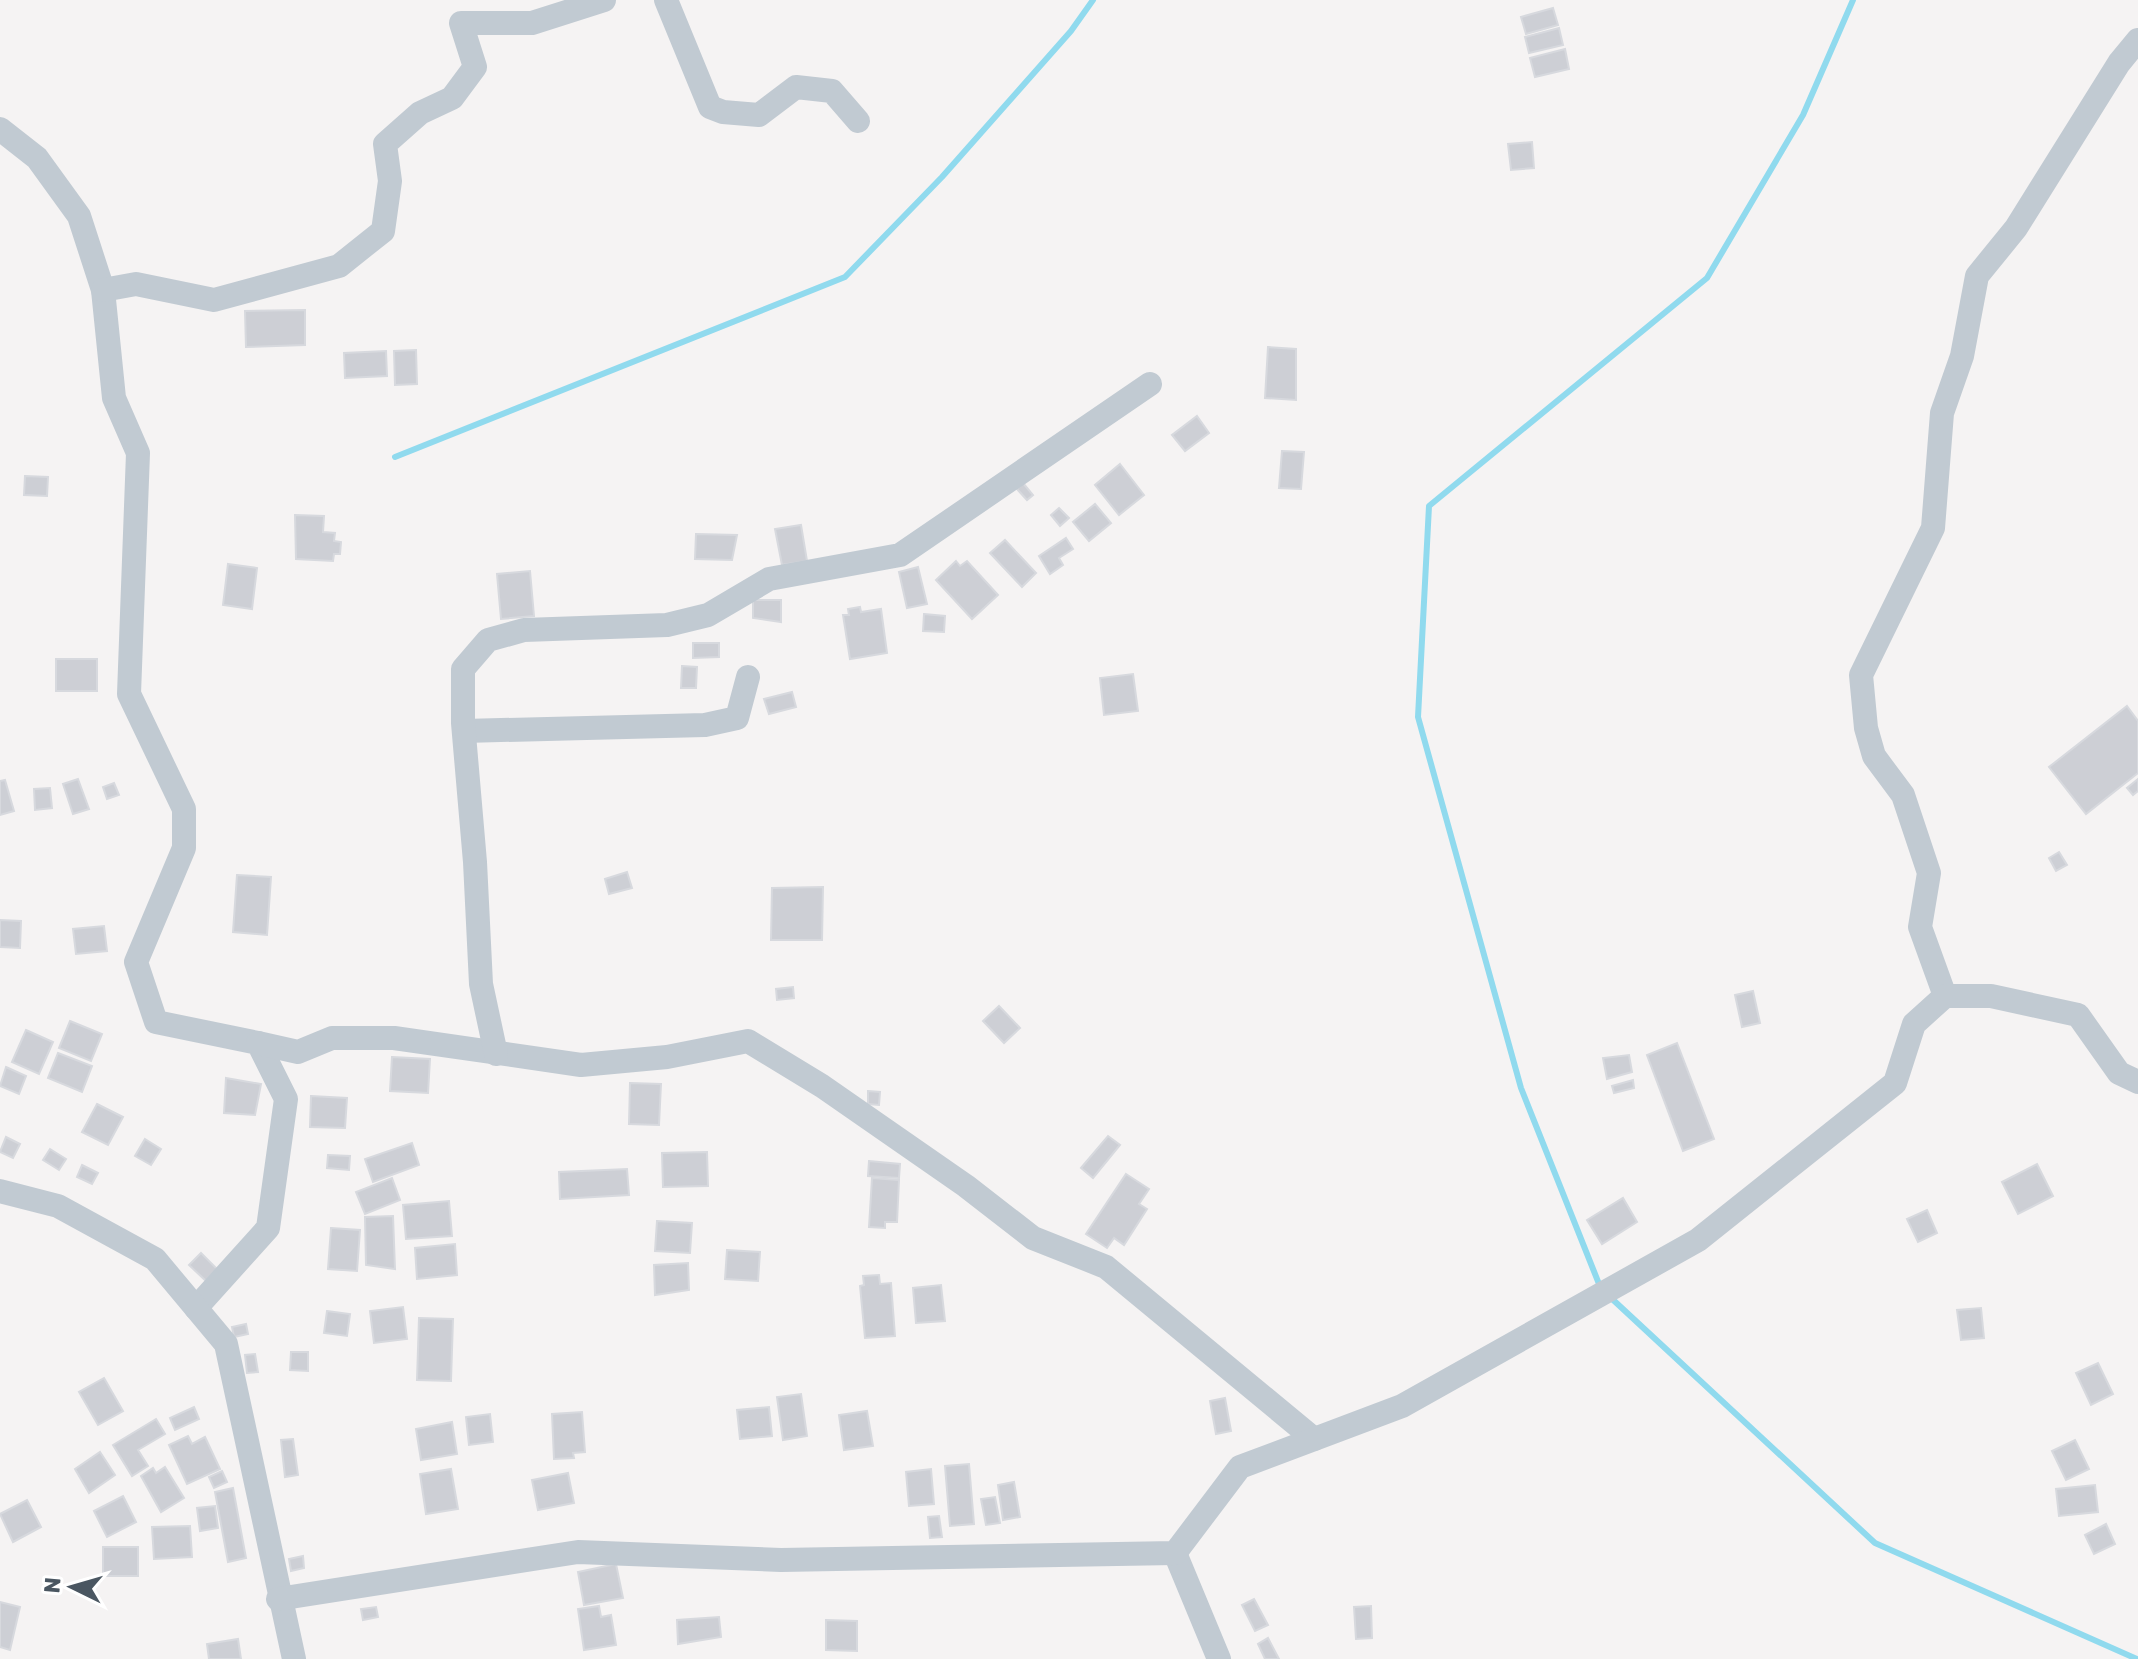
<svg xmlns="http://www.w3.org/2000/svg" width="2138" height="1659" viewBox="0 0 2138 1659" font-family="Rubik,sans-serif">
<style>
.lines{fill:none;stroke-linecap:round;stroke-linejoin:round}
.stream{stroke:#90daee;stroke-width:6}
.building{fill:#cdcfd5;stroke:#d7d9de;stroke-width:2}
.minor{stroke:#c1cad2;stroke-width:24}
</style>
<rect width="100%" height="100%" fill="#f5f3f3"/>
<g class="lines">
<!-- stream -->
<g class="stream">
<polyline points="395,457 845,277 942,177 1071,31 1093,0"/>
<polyline points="1601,1289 1521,1088 1418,717 1429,506 1707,278 1803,115 1853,0"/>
<polyline points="1610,1297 1875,1543 2137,1659"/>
</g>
</g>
<!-- building -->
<g class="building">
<polygon points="1553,8 1558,25 1526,34 1521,17"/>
<polygon points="1559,28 1563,45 1529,53 1525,37"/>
<polygon points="1565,49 1569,69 1535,77 1530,58"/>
<polygon points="1532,142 1534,168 1511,170 1508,144"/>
<polygon points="305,310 305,345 246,347 245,311"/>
<polygon points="1268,347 1296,349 1296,400 1265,398"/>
<polygon points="416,350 417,384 395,385 394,351"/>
<polygon points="386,351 387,376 345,378 344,353"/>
<polygon points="1197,416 1209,433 1185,451 1172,435"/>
<polygon points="1282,451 1304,452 1301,489 1279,488"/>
<polygon points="1120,464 1144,495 1119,515 1095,485"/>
<polygon points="25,476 48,477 47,496 24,495"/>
<polygon points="1023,483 1033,495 1027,500 1017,489"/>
<polygon points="1095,504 1111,523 1089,541 1073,522"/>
<polygon points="1059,508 1069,518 1060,526 1051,515"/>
<polygon points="295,515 324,516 323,532 335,533 334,541 341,542 340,554 334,554 333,561 296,559"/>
<polygon points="801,525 807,561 782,565 775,529"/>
<polygon points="696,534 737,535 732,560 695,559"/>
<polygon points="1066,538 1073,549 1059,558 1063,565 1050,574 1039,556"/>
<polygon points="1005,540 1036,573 1022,587 990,553"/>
<polygon points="956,561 960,566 967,561 998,595 972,619 936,580"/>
<polygon points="228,564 257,568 252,609 223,605"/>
<polygon points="918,567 927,604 907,608 899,572"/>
<polygon points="530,571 534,616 501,619 497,574"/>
<polygon points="753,600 781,600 781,622 753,618"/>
<polygon points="860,607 861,612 881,609 887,653 850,659 843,615 849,615 848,609"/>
<polygon points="924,614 945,616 944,632 923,631"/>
<polygon points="693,643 719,643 719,657 693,658"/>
<rect x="56" y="659" width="41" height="32"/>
<polygon points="682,666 697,667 696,688 681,688"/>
<polygon points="1133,674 1138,711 1104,715 1100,678"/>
<polygon points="792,692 796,707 769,714 764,699"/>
<polygon points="2127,706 2138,721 2138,773 2086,814 2049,767"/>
<polygon points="78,779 89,809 73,814 63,784"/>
<polygon points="2138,779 2138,791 2133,795 2127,788"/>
<polygon points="5,780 14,811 0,815 0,781"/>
<polygon points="114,783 119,795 107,799 103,787"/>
<polygon points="50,788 52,808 35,810 34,789"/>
<polygon points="2059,852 2067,865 2056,871 2049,858"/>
<polygon points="627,872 632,888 609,894 605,879"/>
<polygon points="237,875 271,877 267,935 233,932"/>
<polygon points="823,887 822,940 771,940 772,888"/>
<polygon points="0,920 21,921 20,948 0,947"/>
<polygon points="104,926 107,951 76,954 73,929"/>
<polygon points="793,987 794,998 777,1000 776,989"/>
<polygon points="1753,991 1760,1023 1742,1027 1735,995"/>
<polygon points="999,1006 1020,1028 1004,1043 983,1021"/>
<polygon points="70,1021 102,1034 91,1061 59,1048"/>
<polygon points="26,1030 53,1042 39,1074 12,1062"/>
<polygon points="1677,1043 1714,1139 1683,1151 1647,1055"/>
<polygon points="58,1053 92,1066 82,1092 48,1078"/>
<polygon points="1629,1055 1632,1072 1607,1079 1603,1058"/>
<polygon points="392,1057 430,1059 428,1093 390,1091"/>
<polygon points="6,1067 26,1076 19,1094 0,1086"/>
<polygon points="226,1078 261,1084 255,1115 224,1113"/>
<polygon points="1633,1080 1634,1088 1614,1093 1612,1086"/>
<polygon points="630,1083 661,1084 659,1125 629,1124"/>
<polygon points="868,1091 880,1092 879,1105 868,1104"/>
<polygon points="311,1096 347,1098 345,1128 310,1127"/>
<polygon points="97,1104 123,1117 108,1145 82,1132"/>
<polygon points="1108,1136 1120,1145 1093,1178 1081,1168"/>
<polygon points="6,1137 20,1144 13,1158 0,1152"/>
<polygon points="145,1139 161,1149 151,1165 135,1156"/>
<polygon points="412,1143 419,1165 373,1182 365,1159"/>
<polygon points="50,1149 66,1159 59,1170 43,1160"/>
<polygon points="707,1152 708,1186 663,1187 662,1153"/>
<polygon points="328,1155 350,1156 349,1170 327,1168"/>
<polygon points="869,1161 900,1164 899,1178 868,1176"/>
<polygon points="2037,1164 2053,1196 2018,1214 2002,1182"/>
<polygon points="82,1165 98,1173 92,1184 77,1177"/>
<polygon points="627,1169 629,1195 560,1199 559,1172"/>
<polygon points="1126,1174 1149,1189 1139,1204 1147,1209 1124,1245 1114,1238 1107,1248 1086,1234"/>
<polygon points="392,1178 400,1200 365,1214 356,1192"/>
<polygon points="872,1178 899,1180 897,1222 885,1222 885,1228 869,1227"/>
<polygon points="1623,1198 1637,1222 1602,1244 1587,1220"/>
<polygon points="449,1201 452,1236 406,1239 403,1205"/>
<polygon points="1927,1210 1937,1233 1918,1242 1907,1219"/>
<polygon points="393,1216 395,1269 366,1265 365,1217"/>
<polygon points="657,1221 692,1223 690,1253 655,1251"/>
<polygon points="331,1228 360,1230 357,1271 328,1269"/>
<polygon points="455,1244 457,1275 417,1279 415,1248"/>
<polygon points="727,1250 760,1252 758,1281 725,1279"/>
<polygon points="201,1253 217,1269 206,1281 189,1265"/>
<polygon points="688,1263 689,1290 655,1295 654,1265"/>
<polygon points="879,1275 880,1284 891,1283 895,1336 865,1338 860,1286 864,1285 863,1276"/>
<polygon points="941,1285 945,1321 916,1323 913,1288"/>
<polygon points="403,1307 407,1339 374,1343 370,1311"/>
<polygon points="1981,1308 1984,1338 1961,1340 1957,1310"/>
<polygon points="327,1311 350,1314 347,1336 324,1333"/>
<polygon points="419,1318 453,1319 451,1381 417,1380"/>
<polygon points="246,1324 248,1334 234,1337 232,1327"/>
<polygon points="291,1352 308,1352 308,1371 290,1370"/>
<polygon points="255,1354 258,1372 247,1373 245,1355"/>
<polygon points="2098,1363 2113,1394 2091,1405 2076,1373"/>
<polygon points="104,1378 123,1411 98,1425 79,1392"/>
<polygon points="801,1394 807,1436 783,1440 777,1397"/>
<polygon points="1225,1398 1231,1431 1216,1434 1210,1401"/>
<polygon points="194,1407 199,1419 175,1430 170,1418"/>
<polygon points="769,1407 772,1436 740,1439 737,1410"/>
<polygon points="867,1411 873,1446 844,1450 839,1415"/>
<polygon points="582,1412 585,1452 573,1453 574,1458 554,1459 552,1414"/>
<polygon points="490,1414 493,1442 469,1445 466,1417"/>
<polygon points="156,1419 165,1434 138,1450 148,1466 132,1476 113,1445"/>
<polygon points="452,1422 457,1454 421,1460 416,1429"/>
<polygon points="188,1436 192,1444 205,1437 220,1469 187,1484 169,1445"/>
<polygon points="293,1439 298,1475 285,1477 281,1440"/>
<polygon points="2075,1440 2089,1469 2066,1480 2052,1451"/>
<polygon points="100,1452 115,1475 89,1493 75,1469"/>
<polygon points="969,1464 974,1524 950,1526 945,1466"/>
<polygon points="165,1467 184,1498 161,1512 141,1476 153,1468 156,1473"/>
<polygon points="451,1469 458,1509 426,1514 420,1474"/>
<polygon points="931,1469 934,1504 909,1506 906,1472"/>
<polygon points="222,1471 227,1482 214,1488 209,1477"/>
<polygon points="568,1473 574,1503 538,1510 532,1480"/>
<polygon points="1014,1482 1020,1517 1003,1520 998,1485"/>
<polygon points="2095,1485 2098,1512 2059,1516 2056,1489"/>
<polygon points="233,1488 246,1558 228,1562 215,1492"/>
<polygon points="123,1496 136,1522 107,1537 94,1511"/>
<polygon points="995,1497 1000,1523 986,1525 981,1499"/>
<polygon points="27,1500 41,1527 13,1542 0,1514"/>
<polygon points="215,1506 218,1528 200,1531 197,1508"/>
<polygon points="939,1516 942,1537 930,1538 928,1517"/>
<polygon points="2106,1524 2115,1544 2094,1554 2085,1535"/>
<polygon points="190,1526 192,1557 154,1559 152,1527"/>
<rect x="103" y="1547" width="35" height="29"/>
<polygon points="303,1556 304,1568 291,1571 289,1559"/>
<polygon points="616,1564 623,1598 584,1605 578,1572"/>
<polygon points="1254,1599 1268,1625 1255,1631 1242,1605"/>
<polygon points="0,1602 20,1607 10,1650 0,1647"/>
<polygon points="599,1606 601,1617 611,1615 616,1645 584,1650 578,1609"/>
<polygon points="1371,1606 1372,1638 1356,1639 1354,1607"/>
<polygon points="376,1607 378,1617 363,1620 361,1609"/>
<polygon points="719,1617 721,1637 678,1644 677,1620"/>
<polygon points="826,1620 857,1621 857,1651 826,1650"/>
<polygon points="1268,1638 1279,1659 1265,1659 1258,1644"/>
<polygon points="238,1639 241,1659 209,1659 207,1644"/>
</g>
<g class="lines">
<!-- minor -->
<g class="minor">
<polyline points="666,0 710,107 723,112 759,115 796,87 832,91 858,121"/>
<polyline points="0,129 37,158 79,216 103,290 114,398 138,453 129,694 184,809 184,848 136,962 156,1022 258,1043 286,1099 268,1228 196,1308"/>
<polyline points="103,290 136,284 214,300 339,266 383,231 390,181 385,144 420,113 452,98 475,67 461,23 532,23 604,0"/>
<polyline points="464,731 705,725 737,718 748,677"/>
<polyline points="1945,996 1920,927 1929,873 1903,795 1874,756 1866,728 1861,675 1933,528 1942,413 1962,356 1977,276 2016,228 2119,63 2138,40"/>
<polyline points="258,1043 298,1052 332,1038 394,1038 581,1065 667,1057 748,1041 822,1086 966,1186 1033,1238 1106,1267 1314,1439"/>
<polyline points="496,1054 481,984 475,862 463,723 463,669 488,640 524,630 667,625 708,615 769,579 900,555 1150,384"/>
<polyline points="0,1191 58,1206 155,1259 226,1344 294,1659"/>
<polyline points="1175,1553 1219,1659"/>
<polyline points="278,1599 578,1552 781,1560 1175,1553 1240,1467 1402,1406 1698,1240 1895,1083 1914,1024 1945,996 1991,996 2078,1015 2119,1073 2138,1082"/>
</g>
</g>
<!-- north arrow -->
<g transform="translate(72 1587) rotate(275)" stroke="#ffffff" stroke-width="6" paint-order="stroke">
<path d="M0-6L14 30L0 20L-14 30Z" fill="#4a5661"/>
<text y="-12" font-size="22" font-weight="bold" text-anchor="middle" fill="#4a5661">N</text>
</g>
</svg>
